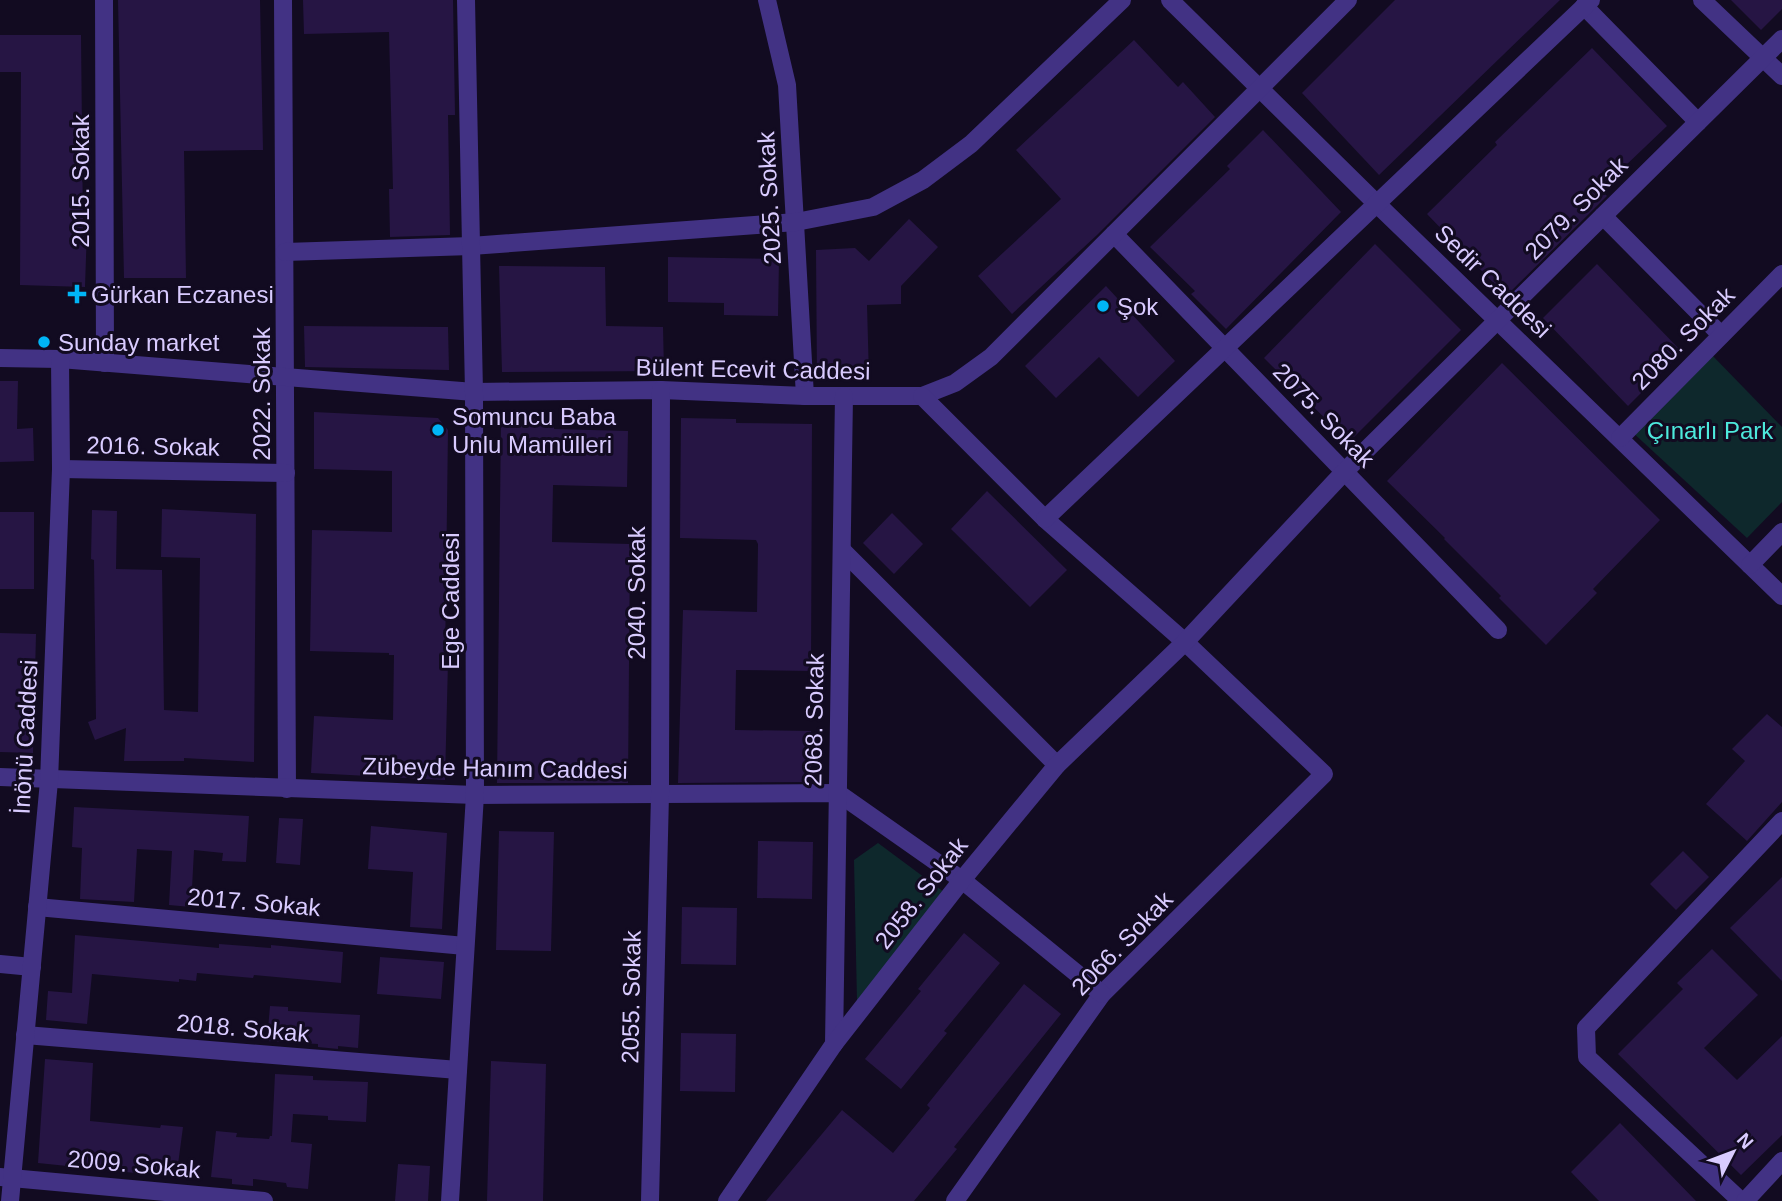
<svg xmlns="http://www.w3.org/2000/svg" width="1782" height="1201" viewBox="0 0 1782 1201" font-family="Arial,sans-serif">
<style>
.green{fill:#0e282c}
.building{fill:#261544}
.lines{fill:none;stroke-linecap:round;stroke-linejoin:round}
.street{stroke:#423284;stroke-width:18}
.poi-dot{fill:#00b5f6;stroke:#120b21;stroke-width:2.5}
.labels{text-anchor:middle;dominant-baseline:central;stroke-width:6;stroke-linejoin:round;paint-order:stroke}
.street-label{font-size:24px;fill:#d9cbff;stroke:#120b21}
.poi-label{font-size:24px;fill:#d9cbff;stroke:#120b21;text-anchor:start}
.park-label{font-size:24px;fill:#4de9dc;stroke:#120b21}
</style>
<rect width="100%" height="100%" fill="#120b21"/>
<!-- green -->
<g class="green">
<polygon points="1709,352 1782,427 1782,502 1747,538 1630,430"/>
<polygon points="878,843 944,892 857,1002 854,860"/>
</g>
<!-- building -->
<g class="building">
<polygon points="118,0 260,0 263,150 184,151 186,278 124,278"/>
<polygon points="303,0 453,0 455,115 448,115 450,235 390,237 389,189 393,189 389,32 304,34"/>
<polygon points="1395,0 1560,0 1379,175 1302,93"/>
<polygon points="1731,0 1782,0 1782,9 1761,30"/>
<polygon points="0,35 81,35 83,228 87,228 85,287 20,285 21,72 0,72"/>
<polygon points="1134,40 1178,87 1183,82 1215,117 1097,235 1012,314 978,276 1061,199 1016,150"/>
<polygon points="1592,48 1667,126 1601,189 1607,196 1506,296 1427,214 1497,145 1495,142"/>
<polygon points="1263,130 1341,212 1226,329 1191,294 1195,291 1150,247 1230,169 1227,166"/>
<polygon points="909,219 938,247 901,286 901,304 867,305 869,377 817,379 816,250 855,248 869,261"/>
<polygon points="1375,244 1461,330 1349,442 1264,358"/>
<polygon points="668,257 779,259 778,316 724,315 724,303 668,302"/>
<polygon points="1597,264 1682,352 1628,406 1543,318"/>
<polygon points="499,266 605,267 606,326 663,327 664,371 502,372"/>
<polygon points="1106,286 1175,361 1138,397 1099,357 1056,398 1025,366"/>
<polygon points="304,326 448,327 449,370 305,367"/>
<polygon points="1502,363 1660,520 1593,589 1597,593 1546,645 1499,598 1501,596 1444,539 1445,538 1387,481"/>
<polygon points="0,381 18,381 17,429 33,428 34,461 0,462"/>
<polygon points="314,412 438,418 448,430 445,662 448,662 445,780 311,773 314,716 393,720 394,655 389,655 389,653 310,651 312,530 392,532 392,471 314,469"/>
<polygon points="501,418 554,419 554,429 628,431 627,487 553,485 552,542 630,544 628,783 497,783"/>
<polygon points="681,418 736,419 736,423 812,424 811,671 736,670 735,730 811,731 811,782 678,783 683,610 757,612 758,544 756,540 680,538"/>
<polygon points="987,491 1067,570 1030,607 951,529"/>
<polygon points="162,509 256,514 254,762 184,758 184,761 124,761 126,728 95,740 88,722 96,719 94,560 91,559 92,510 117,511 116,569 162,570 164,710 198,712 200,558 161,557"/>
<rect x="0" y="512" width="34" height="77"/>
<polygon points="892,513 923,544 894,574 863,543"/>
<polygon points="0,633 36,634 33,753 0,752"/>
<polygon points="1767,714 1782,727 1782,802 1747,841 1706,804 1745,761 1732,749"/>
<polygon points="74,807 249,816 246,862 222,861 223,853 194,850 191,907 169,905 172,851 137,849 134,902 80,899 82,848 72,847"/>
<polygon points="279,818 303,819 300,865 276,863"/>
<polygon points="371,826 447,833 442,929 410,927 413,872 368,869"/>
<polygon points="499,831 554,832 551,951 496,950"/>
<polygon points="758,841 813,842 812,899 757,898"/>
<polygon points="1683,851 1709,877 1676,910 1650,884"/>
<polygon points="1782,877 1782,981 1730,928"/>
<polygon points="682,907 737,908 736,965 681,964"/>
<polygon points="964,933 1000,963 944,1031 947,1033 901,1089 865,1059 921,991 918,989"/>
<polygon points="75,935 219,948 219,944 271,948 271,945 343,952 341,983 254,975 253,978 197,973 196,981 179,979 179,982 92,974 87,1024 46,1020 48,991 72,993"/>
<polygon points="1712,949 1758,995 1704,1048 1737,1080 1782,1036 1782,1135 1741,1175 1618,1054 1683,989 1677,983"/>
<polygon points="380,957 444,962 441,999 377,994"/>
<polygon points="1024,984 1061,1014 954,1147 957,1149 914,1201 766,1201 842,1110 893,1153 930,1108 927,1105"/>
<polygon points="270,1006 288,1007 288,1011 360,1015 358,1048 338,1046 338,1049 318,1047 318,1044 267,1041"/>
<polygon points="681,1033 736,1034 735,1092 680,1091"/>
<polygon points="45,1059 93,1063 90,1121 160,1128 161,1125 183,1127 177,1172 146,1168 145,1174 38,1163"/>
<polygon points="491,1061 546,1064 543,1201 487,1201"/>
<polygon points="275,1074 313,1076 313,1080 368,1082 366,1122 328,1120 328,1116 293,1114 291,1142 312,1144 308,1189 287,1187 286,1183 253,1179 253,1186 232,1184 232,1179 211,1177 216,1131 237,1133 236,1137 269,1139 270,1136 272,1136"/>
<polygon points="1620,1123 1664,1168 1696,1201 1599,1201 1571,1172"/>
<polygon points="398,1164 430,1166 428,1201 395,1201"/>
</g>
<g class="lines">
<!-- street -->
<g class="street">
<polyline points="104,0 105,363"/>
<polyline points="283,0 287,789"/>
<polyline points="767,0 787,85 805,396"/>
<polyline points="1170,0 1377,204 1782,596"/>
<polyline points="1702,0 1782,76"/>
<polyline points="1584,6 1698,122"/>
<polyline points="1603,216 1721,335"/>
<polyline points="1114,234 1498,630"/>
<polyline points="285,252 471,246 796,222 873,207 923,180 971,144 1122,0"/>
<polyline points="0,358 60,359 474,392 661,390 805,396 922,396 955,383 991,357 1348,0"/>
<polyline points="922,396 1045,519 1185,642 1324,774 1102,994 955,1201"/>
<polyline points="1620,438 1782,274"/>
<polyline points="61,469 286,473"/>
<polyline points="1045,519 1591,0"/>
<polyline points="842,550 1057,765"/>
<polyline points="1750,565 1782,532"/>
<polyline points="0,777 475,795 838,793 962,880 1102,994"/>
<polyline points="37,907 465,946"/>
<polyline points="0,964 32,967"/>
<polyline points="25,1035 458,1070"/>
<polyline points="834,1044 844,396"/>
<polyline points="0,1177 264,1201"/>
<polyline points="10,1201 49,781 61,469 60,359"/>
<polyline points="450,1201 475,795 474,392 466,0"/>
<polyline points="650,1201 660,795 661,390"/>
<polyline points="727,1201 834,1044 962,880 1057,765 1185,642 1345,471 1782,39"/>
<polyline points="1741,1201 1587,1057 1586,1028 1782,821"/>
<polyline points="1745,1201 1782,1161"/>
</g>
</g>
<!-- markers -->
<g class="poi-dot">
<path d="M73.5 283.5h7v7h7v7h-7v7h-7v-7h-7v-7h7z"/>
<circle cx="1103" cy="306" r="7"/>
<circle cx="44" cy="342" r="7"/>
<circle cx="438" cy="430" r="7"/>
</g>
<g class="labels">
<!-- street labels -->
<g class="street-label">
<text transform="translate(80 181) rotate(-90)">2015. Sokak</text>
<text transform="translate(769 198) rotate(-93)">2025. Sokak</text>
<text transform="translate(1576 208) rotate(-45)">2079. Sokak</text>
<text transform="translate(1493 281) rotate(44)">Sedir Caddesi</text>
<text transform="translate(1683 338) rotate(-45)">2080. Sokak</text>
<text transform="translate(753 369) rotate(1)">Bülent Ecevit Caddesi</text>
<text transform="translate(261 394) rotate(-90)">2022. Sokak</text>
<text transform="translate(1324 415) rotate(46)">2075. Sokak</text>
<text transform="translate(153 446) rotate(1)">2016. Sokak</text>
<text transform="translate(636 593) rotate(-90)">2040. Sokak</text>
<text transform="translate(450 601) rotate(-90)">Ege Caddesi</text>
<text transform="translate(814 720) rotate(-89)">2068. Sokak</text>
<text transform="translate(25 737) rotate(-87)">İnönü Caddesi</text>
<text transform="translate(495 768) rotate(1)">Zübeyde Hanım Caddesi</text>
<text transform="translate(921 893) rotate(-52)">2058. Sokak</text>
<text transform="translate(254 902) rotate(5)">2017. Sokak</text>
<text transform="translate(1122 943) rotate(-46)">2066. Sokak</text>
<text transform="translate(631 997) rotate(-89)">2055. Sokak</text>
<text transform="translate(243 1028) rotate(5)">2018. Sokak</text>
<text transform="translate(134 1164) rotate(5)">2009. Sokak</text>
</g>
<!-- poi labels -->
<g class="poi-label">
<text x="91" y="294">Gürkan Eczanesi</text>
<text x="1117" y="306">Şok</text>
<text x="58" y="342">Sunday market</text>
<text x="452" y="416">Somuncu Baba<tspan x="452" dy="28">Unlu Mamülleri</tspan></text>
</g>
<!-- park labels -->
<g class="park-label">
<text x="1710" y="430">Çınarlı Park</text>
</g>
</g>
<!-- north arrow -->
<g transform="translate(1733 1152) rotate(48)" stroke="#120b21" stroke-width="5" paint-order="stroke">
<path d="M0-5L12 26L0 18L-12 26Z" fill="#d9cbff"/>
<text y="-10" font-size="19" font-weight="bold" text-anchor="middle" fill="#d9cbff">N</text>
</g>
</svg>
